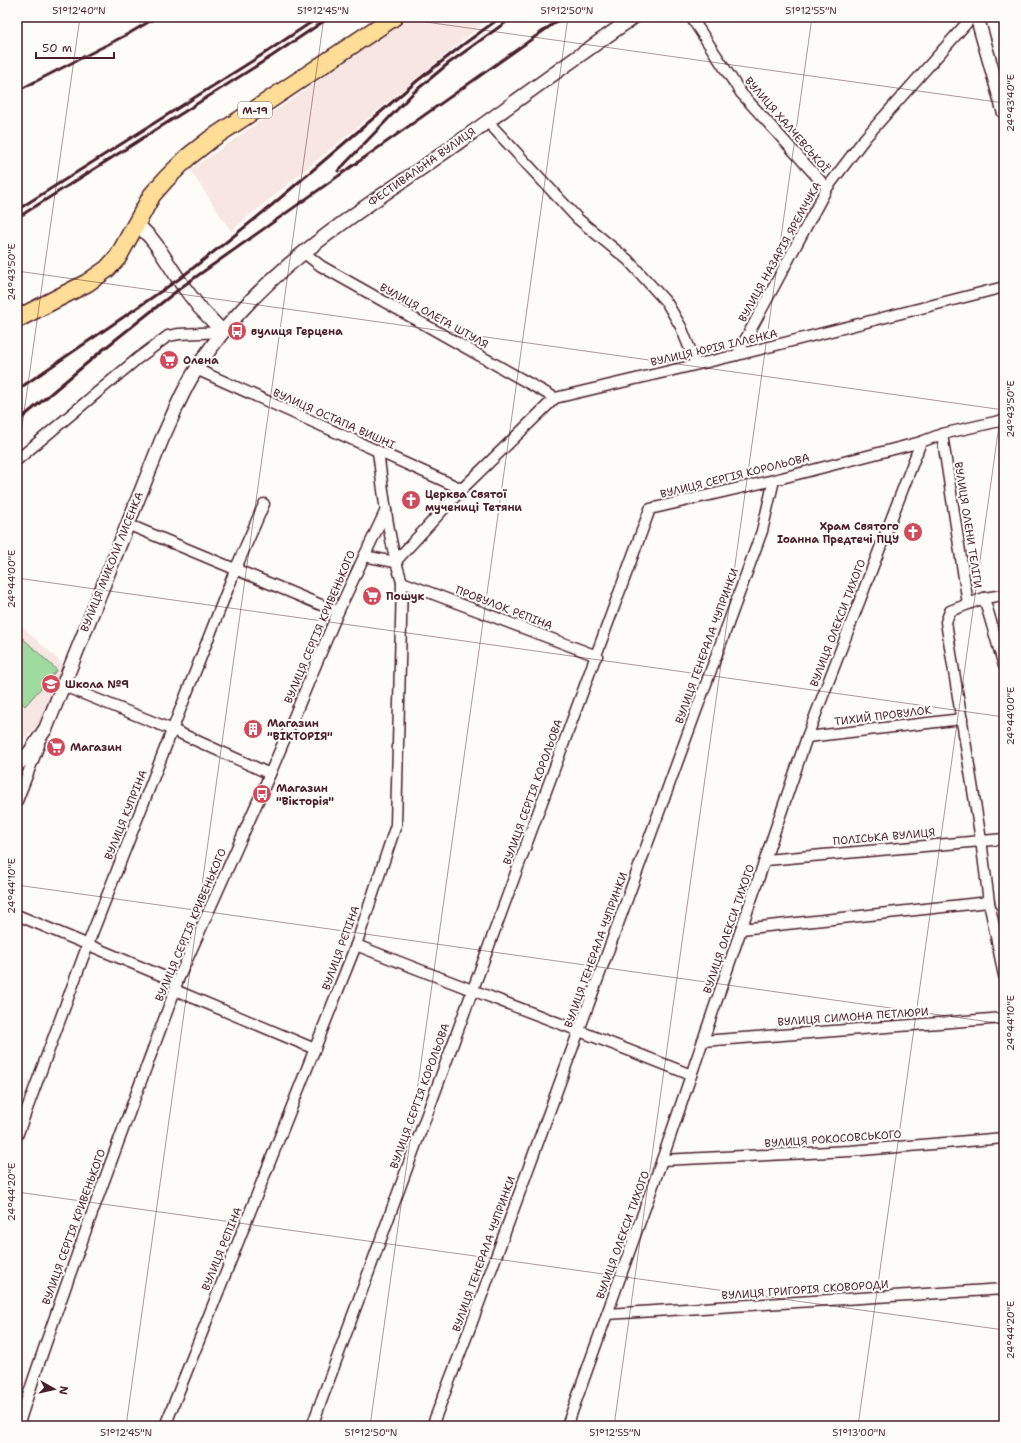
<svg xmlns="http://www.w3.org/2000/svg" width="1021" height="1443" viewBox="0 0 1021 1443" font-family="'Shantell Sans',sans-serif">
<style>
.built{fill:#f8e6e2}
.green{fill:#9fdaa1;stroke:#747c66}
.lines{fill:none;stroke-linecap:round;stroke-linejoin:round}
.minor-casing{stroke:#4a1f2b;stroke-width:13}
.tertiary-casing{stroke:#4a1f2b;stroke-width:16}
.trunk-casing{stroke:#4a1f2b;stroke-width:20}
.minor{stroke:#fdfcf7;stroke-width:10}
.tertiary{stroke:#fdfcf7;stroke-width:13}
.trunk{stroke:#fedd96;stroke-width:17}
.rail{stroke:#4a1f2b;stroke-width:3}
.ticks{fill:none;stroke:#4a1f2b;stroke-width:1;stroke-opacity:0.45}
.labels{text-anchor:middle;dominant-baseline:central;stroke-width:4;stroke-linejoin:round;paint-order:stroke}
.shield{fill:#fdfcf7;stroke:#806168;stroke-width:1}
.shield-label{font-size:10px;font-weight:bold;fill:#4a1f2b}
.street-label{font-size:11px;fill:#4a1f2b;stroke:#fdfcf7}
.poi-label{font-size:11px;font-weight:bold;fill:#4a1f2b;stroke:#fdfcf7;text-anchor:start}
.neatline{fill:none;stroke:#4a1f2b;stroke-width:1.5}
.ticks-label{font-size:10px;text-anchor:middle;fill:#4a1f2b}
</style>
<rect width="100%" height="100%" fill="#fdfcf7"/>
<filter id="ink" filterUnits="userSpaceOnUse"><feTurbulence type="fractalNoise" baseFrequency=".025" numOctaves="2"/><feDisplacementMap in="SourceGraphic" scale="8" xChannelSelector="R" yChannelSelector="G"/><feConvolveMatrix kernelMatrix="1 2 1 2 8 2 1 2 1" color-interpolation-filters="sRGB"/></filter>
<g filter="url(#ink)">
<!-- built -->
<g class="built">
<polygon points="410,17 491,17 231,231 190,170"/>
<polygon points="17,622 66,667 40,725 17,745 17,698 24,705 57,670 17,633"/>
</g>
<!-- green -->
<polygon class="green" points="17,633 57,670 25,706 17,698"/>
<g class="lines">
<defs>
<g id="minor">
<polyline points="691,17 741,93 827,188"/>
<polyline points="488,122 578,219 628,260 667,303 681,327 696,364"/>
<polyline points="303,252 321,266 555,398"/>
<polyline points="737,355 827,188 865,138 972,17"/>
<polyline points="196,369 462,489"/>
<polyline points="942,434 968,604"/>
<polyline points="17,460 137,359 168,336 179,334 223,332"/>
<polyline points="127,524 338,612"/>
<polyline points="364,556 395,562 462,489 555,398 737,355 1004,287"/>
<polyline points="402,582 597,656"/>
<polyline points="1004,595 984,598 950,611 946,622 981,840 989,902 1004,976"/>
<polyline points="984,598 1004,666"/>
<polyline points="64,686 173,730 270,774"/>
<polyline points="807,737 962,719"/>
<polyline points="17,801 39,745"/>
<polyline points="766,860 1004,839"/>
<polyline points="17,915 177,982"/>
<polyline points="741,929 989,902"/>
<path d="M356,945c111,44 224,85 335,130"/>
<polyline points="175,990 315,1049"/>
<polyline points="703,1041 1004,1018"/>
<polyline points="17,1136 88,944 236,568 264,504"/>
<polyline points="662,1160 850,1151 1004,1138"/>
<polyline points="607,1314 1004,1289"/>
<path d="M18,1426c48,-147 103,-291 157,-436l2,-8 93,-208 68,-162 48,-102"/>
<path d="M165,1426l191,-481 40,-120 6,-243c-14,-42 -18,-86 -24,-130"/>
<polyline points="312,1426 650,509 774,480 921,442 942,434 1004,420"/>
<polyline points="432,1426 471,1325 762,531 774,480"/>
<polyline points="567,1426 662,1160 807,737 921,442"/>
</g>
<g id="tertiary">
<polyline points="977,17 1004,112"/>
<polyline points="136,223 150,237 157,246 183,286 199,307 223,332"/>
<path d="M17,765l13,-13 16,-24 116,-289c11,-23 20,-48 34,-69 59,-96 156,-153 246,-216 64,-45 127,-92 192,-137"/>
</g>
<polyline id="trunk" points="17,319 87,283 107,269 118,257 152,195 166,179 188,157 211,139 394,17"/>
</defs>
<!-- minor casing -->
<use href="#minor" class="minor-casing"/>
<!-- tertiary casing -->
<use href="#tertiary" class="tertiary-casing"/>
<!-- trunk casing -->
<use href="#trunk" class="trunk-casing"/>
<!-- minor -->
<use href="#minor" class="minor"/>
<!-- tertiary -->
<use href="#tertiary" class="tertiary"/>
<!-- trunk -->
<use href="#trunk" class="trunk"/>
<!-- rail -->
<g class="rail">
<polyline points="17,91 128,34 157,17"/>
<polyline points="338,171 413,93 449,63 513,17"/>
<polyline points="17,210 265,53 319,17"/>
<polyline points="17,218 272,56 330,17"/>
<polyline points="17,390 179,279 225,243 272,205 417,81 464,44 501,17"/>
<polyline points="17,422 105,348 183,286 563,17"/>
</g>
</g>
</g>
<!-- ticks -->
<path class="ticks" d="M390,17l614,86M17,271l987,139M17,462l63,-445M17,578l987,139M17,885l987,139M17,1192l987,138M126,1426l198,-1409M370,1426l198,-1409M614,1426l198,-1409M858,1426l146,-1036"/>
<!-- icons -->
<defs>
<symbol id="bus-disc" viewBox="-11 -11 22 22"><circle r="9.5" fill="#d1495b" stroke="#fdfcf7"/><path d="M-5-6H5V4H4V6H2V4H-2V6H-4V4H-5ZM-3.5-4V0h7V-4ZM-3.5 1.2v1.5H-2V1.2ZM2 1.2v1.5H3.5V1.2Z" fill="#fff"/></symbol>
<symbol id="supermarket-disc" viewBox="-11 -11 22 22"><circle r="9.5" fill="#d1495b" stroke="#fdfcf7"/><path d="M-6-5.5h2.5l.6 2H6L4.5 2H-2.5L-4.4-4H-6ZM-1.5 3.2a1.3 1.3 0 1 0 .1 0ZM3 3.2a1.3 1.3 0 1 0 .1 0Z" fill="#fff"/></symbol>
<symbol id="church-disc" viewBox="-11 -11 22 22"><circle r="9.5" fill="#d1495b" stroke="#fdfcf7"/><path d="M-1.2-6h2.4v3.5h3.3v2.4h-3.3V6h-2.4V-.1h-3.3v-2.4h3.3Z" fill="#fff"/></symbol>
<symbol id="school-disc" viewBox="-11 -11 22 22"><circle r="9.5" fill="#d1495b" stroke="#fdfcf7"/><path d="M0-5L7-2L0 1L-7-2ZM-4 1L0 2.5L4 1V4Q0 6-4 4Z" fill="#fff"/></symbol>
<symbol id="building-disc" viewBox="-11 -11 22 22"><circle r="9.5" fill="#d1495b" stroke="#fdfcf7"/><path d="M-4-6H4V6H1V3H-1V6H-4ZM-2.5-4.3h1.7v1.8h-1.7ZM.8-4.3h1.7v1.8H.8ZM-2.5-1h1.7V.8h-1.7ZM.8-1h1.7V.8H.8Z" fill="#fff"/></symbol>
</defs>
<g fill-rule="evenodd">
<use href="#bus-disc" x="226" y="320" width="22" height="22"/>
<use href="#supermarket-disc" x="158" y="349" width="22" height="22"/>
<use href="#church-disc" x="400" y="489" width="22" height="22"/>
<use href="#church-disc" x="902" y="521" width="22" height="22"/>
<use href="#supermarket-disc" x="361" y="585" width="22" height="22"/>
<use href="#school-disc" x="40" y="673" width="22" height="22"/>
<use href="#building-disc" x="242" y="718" width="22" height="22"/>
<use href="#supermarket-disc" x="45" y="736" width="22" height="22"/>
<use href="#bus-disc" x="251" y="783" width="22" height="22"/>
</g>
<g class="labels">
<!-- shield labels -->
<rect class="shield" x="238" y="102" width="34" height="16" rx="3"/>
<g class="shield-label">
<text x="255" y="110">М-19</text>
</g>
<!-- street labels -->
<g class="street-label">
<text transform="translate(787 125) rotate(49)">ВУЛИЦЯ ХАЛЧЕВСЬКОЇ</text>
<text transform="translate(422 167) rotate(-35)">ФЕСТИВАЛЬНА ВУЛИЦЯ</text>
<text transform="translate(780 252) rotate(-61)">ВУЛИЦЯ НАЗАРІЯ ЯРЕМЧУКА</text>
<text transform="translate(434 316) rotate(29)">ВУЛИЦЯ ОЛЕГА ШТУЛЯ</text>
<text transform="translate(714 348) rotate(-13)">ВУЛИЦЯ ЮРІЯ ІЛЛЄНКА</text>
<text transform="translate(334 419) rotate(24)">ВУЛИЦЯ ОСТАПА ВИШНІ</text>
<text transform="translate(735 476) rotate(-14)">ВУЛИЦЯ СЕРГІЯ КОРОЛЬОВА</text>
<text transform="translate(968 525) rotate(81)">ВУЛИЦЯ ОЛЕНИ ТЕЛІГИ</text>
<text transform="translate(112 562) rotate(-68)">ВУЛИЦЯ МИКОЛИ ЛИСЕНКА</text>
<text transform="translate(504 608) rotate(21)">ПРОВУЛОК РЄПІНА</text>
<text transform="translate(838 623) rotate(-69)">ВУЛИЦЯ ОЛЕКСИ ТИХОГО</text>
<text transform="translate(320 627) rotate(-67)">ВУЛИЦЯ СЕРГІЯ КРИВЕНЬКОГО</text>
<text transform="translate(707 646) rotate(-70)">ВУЛИЦЯ ГЕНЕРАЛА ЧУПРИНКИ</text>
<text transform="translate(883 716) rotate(-7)">ТИХИЙ ПРОВУЛОК</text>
<text transform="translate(533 792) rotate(-70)">ВУЛИЦЯ СЕРГІЯ КОРОЛЬОВА</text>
<text transform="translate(126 815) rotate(-68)">ВУЛИЦЯ КУПРІНА</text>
<text transform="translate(884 837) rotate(-5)">ПОЛІСЬКА ВУЛИЦЯ</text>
<text transform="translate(191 925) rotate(-67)">ВУЛИЦЯ СЕРГІЯ КРИВЕНЬКОГО</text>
<text transform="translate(729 929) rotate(-71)">ВУЛИЦЯ ОЛЕКСИ ТИХОГО</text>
<text transform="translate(341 948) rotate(-70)">ВУЛИЦЯ РЄПІНА</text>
<text transform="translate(596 950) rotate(-70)">ВУЛИЦЯ ГЕНЕРАЛА ЧУПРИНКИ</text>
<text transform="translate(853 1017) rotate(-4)">ВУЛИЦЯ СИМОНА ПЕТЛЮРИ</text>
<text transform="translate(420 1096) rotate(-70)">ВУЛИЦЯ СЕРГІЯ КОРОЛЬОВА</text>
<text transform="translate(833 1139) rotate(-4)">ВУЛИЦЯ РОКОСОВСЬКОГО</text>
<text transform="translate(74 1227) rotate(-70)">ВУЛИЦЯ СЕРГІЯ КРИВЕНЬКОГО</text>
<text transform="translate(623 1235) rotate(-70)">ВУЛИЦЯ ОЛЕКСИ ТИХОГО</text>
<text transform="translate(222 1249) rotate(-68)">ВУЛИЦЯ РЄПІНА</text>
<text transform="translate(484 1254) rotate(-70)">ВУЛИЦЯ ГЕНЕРАЛА ЧУПРИНКИ</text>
<text transform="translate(805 1290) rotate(-4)">ВУЛИЦЯ ГРИГОРІЯ СКОВОРОДИ</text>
</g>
<!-- poi labels -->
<g class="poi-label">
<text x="251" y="331">вулиця Герцена</text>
<text x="183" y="360">Олена</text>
<text x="425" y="494">Церква Святої<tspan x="425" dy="13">мучениці Тетяни</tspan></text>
<text x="899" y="526" text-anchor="end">Храм Святого<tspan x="899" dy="13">Іоанна Предтечі ПЦУ</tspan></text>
<text x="386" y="596">Пошук</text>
<text x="65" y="684">Школа №9</text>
<text x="267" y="723">Магазин<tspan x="267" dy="13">"ВІКТОРІЯ"</tspan></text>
<text x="70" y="747">Магазин</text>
<text x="276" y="788">Магазин<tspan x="276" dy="13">"Вікторія"</tspan></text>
</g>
</g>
<!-- margin -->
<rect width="1021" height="1443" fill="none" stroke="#fdfcf7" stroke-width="44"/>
<!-- north arrow -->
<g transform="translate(54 1389) rotate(98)" stroke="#fdfcf7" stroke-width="3" paint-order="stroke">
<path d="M0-3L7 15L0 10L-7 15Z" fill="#4a1f2b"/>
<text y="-6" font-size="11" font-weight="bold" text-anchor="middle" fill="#4a1f2b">N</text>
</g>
<!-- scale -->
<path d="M36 52v6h78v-6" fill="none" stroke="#4a1f2b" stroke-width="2"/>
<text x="42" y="52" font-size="12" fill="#4a1f2b" stroke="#fdfcf7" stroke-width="3" paint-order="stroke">50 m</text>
<rect x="22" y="22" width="977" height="1399" class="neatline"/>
<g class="ticks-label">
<text x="79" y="14">51°12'40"N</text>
<text x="323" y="14">51°12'45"N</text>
<text x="567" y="14">51°12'50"N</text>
<text x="811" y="14">51°12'55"N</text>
<text transform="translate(1010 103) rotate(-90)" y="4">24°43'40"E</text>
<text transform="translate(11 272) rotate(-90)" y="4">24°43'50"E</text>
<text transform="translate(1010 409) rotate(-90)" y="4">24°43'50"E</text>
<text transform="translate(11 579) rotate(-90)" y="4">24°44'00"E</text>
<text transform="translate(1010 716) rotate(-90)" y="4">24°44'00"E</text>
<text transform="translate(11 886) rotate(-90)" y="4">24°44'10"E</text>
<text transform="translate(1010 1023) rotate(-90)" y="4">24°44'10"E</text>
<text transform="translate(11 1192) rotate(-90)" y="4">24°44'20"E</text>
<text transform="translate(1010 1330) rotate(-90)" y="4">24°44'20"E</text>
<text x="126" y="1436">51°12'45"N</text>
<text x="371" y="1436">51°12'50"N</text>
<text x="615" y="1436">51°12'55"N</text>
<text x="859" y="1436">51°13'00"N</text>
</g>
</svg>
